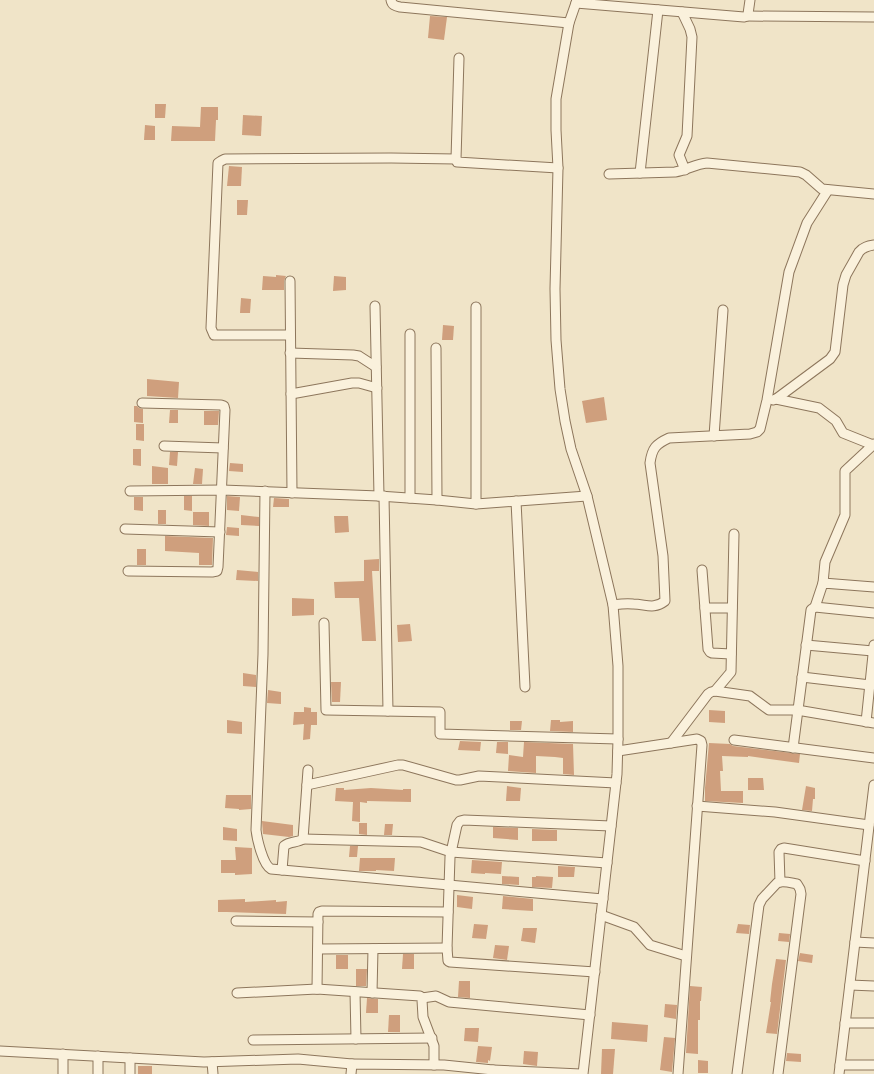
<svg xmlns="http://www.w3.org/2000/svg" width="874" height="1074" viewBox="0 0 874 1074" font-family="Georgia,serif">
<style>
.building{fill:#cf9f7d}
.lines{fill:none;stroke-linecap:round;stroke-linejoin:round}
.street-casing{stroke:#8d765c;stroke-width:11}
.street{stroke:#faf1dc;stroke-width:9}
</style>
<rect width="100%" height="100%" fill="#f0e4c8"/>
<!-- building -->
<g class="building">
<polygon points="430,16 447,17 444,40 428,38"/>
<polygon points="155,104 166,104 165,118 155,118"/>
<polygon points="201,107 218,107 218,120 216,120 215,141 171,141 172,126 200,127"/>
<polygon points="243,115 262,116 261,136 242,135"/>
<polygon points="145,125 155,126 155,140 144,140"/>
<polygon points="229,166 242,167 241,186 227,186"/>
<polygon points="237,200 248,200 247,215 237,215"/>
<polygon points="276,275 286,276 284,281 284,290 262,290 263,276 276,277"/>
<polygon points="334,276 346,277 346,290 333,291"/>
<polygon points="241,298 251,299 250,313 240,313"/>
<polygon points="443,325 454,326 453,340 442,340"/>
<polygon points="147,379 179,382 178,398 147,396"/>
<polygon points="604,397 607,420 586,423 582,401"/>
<polygon points="134,406 137,406 139,408 143,409 143,423 134,422"/>
<polygon points="170,410 178,410 178,423 169,423"/>
<polygon points="204,411 219,411 218,425 204,425"/>
<polygon points="136,424 144,424 144,441 136,440"/>
<polygon points="133,449 141,449 141,466 133,465"/>
<polygon points="170,452 178,452 177,466 169,465"/>
<polygon points="230,463 243,464 243,472 229,471"/>
<polygon points="152,466 168,468 168,484 152,484"/>
<polygon points="195,468 203,469 202,484 193,484"/>
<polygon points="184,496 192,496 192,511 184,510"/>
<polygon points="227,496 240,497 239,511 227,510"/>
<polygon points="134,497 143,497 143,511 134,510"/>
<polygon points="274,498 289,499 289,507 273,507"/>
<rect x="158" y="510" width="8" height="14"/>
<polygon points="193,512 209,512 209,526 193,525"/>
<polygon points="241,515 259,517 259,526 241,525"/>
<polygon points="334,516 348,516 349,532 335,533"/>
<polygon points="227,527 239,528 239,536 226,535"/>
<polygon points="165,536 213,538 212,565 199,565 199,553 165,551"/>
<rect x="137" y="549" width="9" height="16"/>
<polygon points="379,559 379,571 372,571 376,641 362,641 359,598 335,598 334,582 364,581 364,560"/>
<polygon points="237,570 258,572 258,581 236,580"/>
<polygon points="292,598 314,599 314,615 292,616"/>
<polygon points="410,624 412,641 398,642 397,625"/>
<polygon points="243,673 256,675 256,687 243,686"/>
<polygon points="331,682 341,682 340,702 332,702"/>
<polygon points="268,690 281,692 281,704 267,703"/>
<polygon points="304,707 311,708 311,712 317,712 317,725 311,725 310,739 303,740 304,724 293,725 294,712 304,712"/>
<polygon points="709,710 725,711 725,723 709,722"/>
<polygon points="227,720 242,722 242,734 227,733"/>
<polygon points="551,720 560,720 560,722 573,721 573,732 550,731"/>
<polygon points="510,721 522,721 521,730 510,730"/>
<polygon points="460,741 481,742 480,751 458,750"/>
<polygon points="497,742 508,742 508,754 496,753"/>
<polygon points="524,742 573,744 574,775 563,774 563,758 555,757 536,756 536,773 508,771 509,755 523,757"/>
<polygon points="709,743 730,744 733,746 800,754 799,763 748,756 748,757 722,756 723,771 720,771 721,791 743,791 743,803 705,801 705,788"/>
<polygon points="748,778 763,778 764,790 748,790"/>
<polygon points="507,786 521,788 520,801 506,801"/>
<polygon points="806,786 815,788 815,799 813,799 812,811 802,810"/>
<polygon points="336,788 344,788 344,790 371,788 403,790 403,789 411,789 411,802 367,801 367,803 360,802 360,822 352,821 353,802 335,801"/>
<polygon points="226,795 251,795 251,809 239,810 239,809 225,808"/>
<polygon points="262,821 293,825 293,836 289,837 263,834"/>
<polygon points="359,823 367,823 367,835 359,834"/>
<polygon points="385,824 393,824 392,835 384,835"/>
<polygon points="223,827 237,829 237,841 223,840"/>
<polygon points="493,827 518,828 518,840 493,838"/>
<polygon points="532,829 557,830 557,841 532,841"/>
<polygon points="350,846 358,846 357,857 349,857"/>
<polygon points="235,847 252,848 252,874 235,875 235,873 221,873 221,860 236,860"/>
<polygon points="360,858 395,858 394,871 376,870 376,871 359,871"/>
<polygon points="472,860 502,862 501,874 485,873 485,874 471,873"/>
<polygon points="558,866 575,867 574,877 558,877"/>
<polygon points="502,876 519,877 519,885 502,884"/>
<polygon points="536,876 553,877 552,888 532,887 532,877 536,877"/>
<polygon points="457,895 473,897 472,909 457,907"/>
<polygon points="503,896 533,899 533,911 502,909"/>
<polygon points="245,899 245,902 276,900 276,902 287,901 286,914 227,912 218,912 218,900"/>
<polygon points="474,924 488,925 486,939 472,938"/>
<polygon points="738,924 750,925 749,934 736,933"/>
<polygon points="523,928 537,928 535,943 521,941"/>
<polygon points="779,933 790,934 789,942 778,941"/>
<polygon points="495,945 509,946 507,960 493,958"/>
<polygon points="800,953 813,955 812,963 798,961"/>
<polygon points="403,954 414,954 414,969 402,969"/>
<rect x="336" y="955" width="12" height="14"/>
<polygon points="776,959 786,960 777,1034 766,1033 771,1002 770,1002 772,984"/>
<polygon points="356,969 367,969 366,986 356,986"/>
<polygon points="459,981 470,981 470,998 458,997"/>
<polygon points="690,986 702,987 701,1001 700,1001 700,1020 698,1020 698,1054 686,1053"/>
<polygon points="367,998 378,999 378,1013 366,1013"/>
<polygon points="665,1004 677,1005 676,1019 664,1017"/>
<polygon points="389,1015 400,1015 400,1032 388,1032"/>
<polygon points="612,1022 648,1025 647,1042 611,1039"/>
<polygon points="465,1028 479,1028 478,1042 464,1041"/>
<polygon points="664,1037 675,1038 672,1072 660,1070"/>
<polygon points="478,1046 492,1047 490,1061 488,1060 488,1063 476,1062"/>
<polygon points="602,1049 615,1049 613,1074 601,1074"/>
<polygon points="524,1051 538,1052 537,1066 523,1064"/>
<polygon points="787,1053 801,1054 801,1062 786,1061"/>
<polygon points="698,1060 708,1061 708,1073 698,1073"/>
<rect x="138" y="1066" width="14" height="8"/>
</g>
<g class="lines">
<defs>
<g id="street">
<path d="M391,0c1,5 4,6 9,7l169,16"/>
<polyline points="577,0 569,23 556,99 556,130 558,168 555,289 556,340 560,389 565,421 571,449 587,496 613,605 618,666 618,739 617,774 583,1074"/>
<polyline points="576,3 744,17 747,16 748,14 750,0"/>
<polyline points="682,12 690,29 692,37 687,136 679,155 685,170"/>
<polyline points="747,16 874,17"/>
<polyline points="459,58 456,159 457,162 558,168"/>
<polyline points="640,173 658,10"/>
<path d="M609,174l66,-2c11,-2 21,-8 32,-9l93,9 6,3 16,14 52,5"/>
<polyline points="290,281 292,493"/>
<polyline points="375,306 379,496"/>
<polyline points="476,307 476,504"/>
<polyline points="290,335 214,335 211,328 218,163 221,161 225,159 391,158 456,159"/>
<polyline points="436,348 437,500"/>
<polyline points="290,353 353,355 359,356 376,367"/>
<polyline points="291,394 352,383 359,383 377,388"/>
<path d="M776,399l54,-40 5,-7 8,-67 3,-10 13,-23c4,-5 9,-6 15,-7"/>
<polyline points="773,400 776,399 819,408 836,421 843,433 873,445"/>
<polyline points="714,436 723,310"/>
<polyline points="164,446 223,448"/>
<polyline points="130,491 222,490 379,496 437,500 476,504 587,496"/>
<path d="M265,491l-2,163 -7,176c1,9 7,35 15,39l332,30"/>
<polyline points="384,496 388,711"/>
<polyline points="410,498 410,334"/>
<polyline points="516,501 525,687"/>
<polyline points="125,529 220,532"/>
<polyline points="702,570 708,649 710,652 712,653 731,654"/>
<polyline points="128,571 212,572 217,571 218,567 225,410 224,406 221,405 142,403"/>
<polyline points="823,583 825,562 845,515 845,471 874,444"/>
<path d="M613,605c7,-1 13,-2 20,-1 13,0 20,6 32,-3l-2,-45 -13,-93c2,-15 6,-19 19,-25l81,-4 7,-2 3,-3 7,-29 22,-128 18,-49 21,-33"/>
<polyline points="815,607 823,583 874,587"/>
<polyline points="705,608 732,608"/>
<polyline points="324,623 326,710 440,712 440,734 618,739"/>
<polyline points="806,645 873,651"/>
<polyline points="802,677 870,685"/>
<polyline points="715,691 731,672 734,534"/>
<polyline points="866,722 874,645"/>
<polyline points="734,740 874,758"/>
<polyline points="671,743 708,694 711,692 715,691 750,696 769,710 797,710 874,723"/>
<polyline points="793,748 811,610 812,609 815,607 874,613"/>
<polyline points="618,751 697,739 701,741 702,745 678,1074"/>
<polyline points="307,785 398,765 403,765 456,780 460,780 479,776 616,783"/>
<polyline points="697,806 775,812 869,825"/>
<polyline points="303,839 421,842 451,852 607,863"/>
<path d="M282,870l2,-24c6,-5 13,-3 19,-7l5,-69"/>
<polyline points="780,882 779,852 781,849 784,848 865,861"/>
<polyline points="601,915 634,927 650,945 686,956"/>
<polyline points="236,921 318,922"/>
<polyline points="855,942 874,943"/>
<polyline points="318,949 447,948"/>
<polyline points="595,972 450,962 448,961 447,948 450,857 457,825 460,821 464,820 611,826"/>
<polyline points="850,985 874,986"/>
<polyline points="317,989 318,914 319,912 322,911 448,912"/>
<polyline points="355,992 356,1039"/>
<polyline points="237,993 317,989 420,996 422,998 422,1000 423,1017 434,1046 434,1065"/>
<polyline points="372,993 373,949"/>
<polyline points="422,998 436,996 449,1002 590,1015"/>
<polyline points="845,1023 874,1023"/>
<polyline points="253,1040 432,1038"/>
<polyline points="0,1051 204,1062 298,1059 352,1064"/>
<polyline points="63,1054 63,1074"/>
<polyline points="98,1056 98,1074"/>
<polyline points="130,1058 130,1074"/>
<polyline points="212,1062 213,1074"/>
<polyline points="840,1065 874,1065"/>
<polyline points="493,1070 581,1074"/>
<polyline points="351,1074 352,1064 444,1065 493,1070 493,1074"/>
<path d="M737,1074l22,-169 3,-6 15,-16c6,-3 14,0 20,1l3,5 1,5 -23,180"/>
<polyline points="839,1074 874,785"/>
</g>
</defs>
<!-- street casing -->
<use href="#street" class="street-casing"/>
<!-- street -->
<use href="#street" class="street"/>
</g>
</svg>
